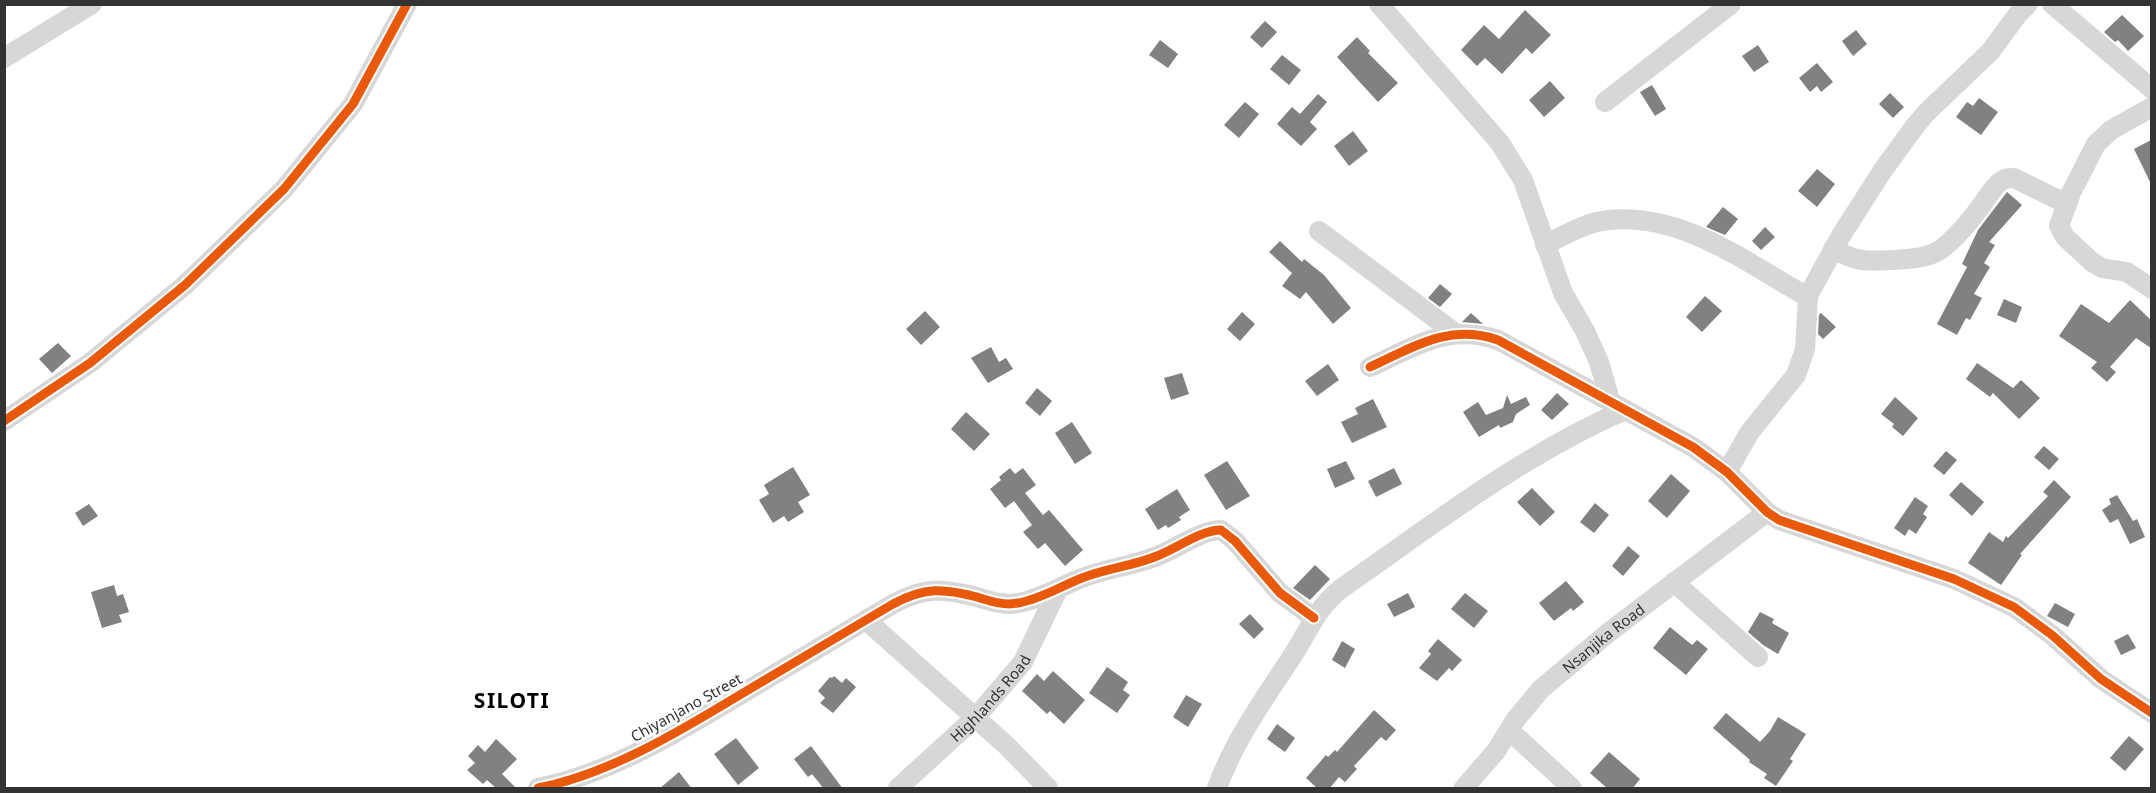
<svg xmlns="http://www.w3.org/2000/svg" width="2156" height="793" viewBox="0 0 2156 793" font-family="'Noto Sans',sans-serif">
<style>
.building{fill:#818181}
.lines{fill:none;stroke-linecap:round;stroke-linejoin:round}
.street{stroke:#d7d7d7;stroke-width:20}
.cycleway-casing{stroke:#fff;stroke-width:13}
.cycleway{stroke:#e8590c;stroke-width:9}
.labels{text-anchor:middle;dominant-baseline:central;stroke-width:6;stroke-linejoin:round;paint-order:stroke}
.street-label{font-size:15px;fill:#333;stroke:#fff}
.district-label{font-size:21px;font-weight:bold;letter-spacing:1.5px;fill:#000;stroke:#fff}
</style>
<rect width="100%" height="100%" fill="#fff"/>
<!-- building -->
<g class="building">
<polygon points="1525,10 1551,35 1532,54 1526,48 1502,74 1485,58 1477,66 1461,50 1484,25 1499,39"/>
<polygon points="2122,15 2144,36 2128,51 2118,40 2115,42 2104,32"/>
<polygon points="1265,21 1277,32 1262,48 1250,37"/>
<polygon points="1856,30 1867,44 1853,56 1842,41"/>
<polygon points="1357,37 1370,51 1368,53 1398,83 1378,102 1337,57"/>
<polygon points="1160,40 1178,54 1168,68 1149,55"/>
<polygon points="1758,45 1769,62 1754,72 1742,56"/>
<polygon points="1282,55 1301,70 1289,85 1270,69"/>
<polygon points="1817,63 1833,82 1821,92 1817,86 1810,92 1799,78"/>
<polygon points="1550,81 1565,98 1544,117 1529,100"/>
<polygon points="1652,85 1666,109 1655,116 1640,92"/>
<polygon points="1890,93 1904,107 1893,118 1879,104"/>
<polygon points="1318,94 1327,102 1310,122 1317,129 1301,146 1277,124 1292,107 1300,114"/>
<polygon points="1979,98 1998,112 1981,135 1956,117 1967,102 1973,106"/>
<polygon points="1245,102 1259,114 1239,138 1224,125"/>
<polygon points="1353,131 1368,151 1349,166 1334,146"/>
<polygon points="2151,140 2151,184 2134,149"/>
<polygon points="1817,169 1835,184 1817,207 1798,191"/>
<polygon points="2007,192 2022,205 1989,242 1995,245 1984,263 1990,267 1974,294 1982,298 1970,320 1966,318 1957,335 1937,324 1967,267 1962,264 1978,230"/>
<polygon points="1723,207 1738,219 1725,235 1706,227"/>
<polygon points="1765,227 1775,237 1761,250 1752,241"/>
<polygon points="1280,241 1302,262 1304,259 1324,275 1351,308 1333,324 1306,292 1300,299 1282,286 1292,273 1269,252"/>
<polygon points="1440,284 1452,294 1440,307 1428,298"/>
<polygon points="1705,296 1722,311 1702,332 1686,317"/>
<polygon points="2004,299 2022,307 2016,323 1997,315"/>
<polygon points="2130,300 2151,320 2151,348 2136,338 2110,367 2116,372 2107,382 2091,368 2097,362 2059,336 2081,304 2109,323"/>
<polygon points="925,311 940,327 921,345 906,329"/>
<polygon points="1242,312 1255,324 1240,341 1227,329"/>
<polygon points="1471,313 1483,324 1462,322"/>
<polygon points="1821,313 1836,327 1823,339 1818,334 1819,315"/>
<polygon points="58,343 71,356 52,373 39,359"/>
<polygon points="991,347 999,362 1006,358 1013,369 988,383 971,358"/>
<polygon points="1977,363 2013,388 2021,380 2040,398 2019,419 1993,393 1990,397 1966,379"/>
<polygon points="1328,364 1339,380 1317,396 1305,381"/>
<polygon points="1182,373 1189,394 1171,400 1164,378"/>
<polygon points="1037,388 1052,401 1040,416 1025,403"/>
<polygon points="1557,393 1569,404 1552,420 1541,410"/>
<polygon points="1507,395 1511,404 1526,397 1530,405 1516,414 1513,422 1500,428 1499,425 1479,437 1463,412 1478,402 1486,415 1503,408"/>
<polygon points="1895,397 1918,418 1903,436 1892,427 1894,424 1881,414"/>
<polygon points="1373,399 1387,427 1352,443 1341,422 1358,414 1355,408"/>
<polygon points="966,412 990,434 974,451 951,429"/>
<polygon points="1072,422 1092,453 1075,464 1055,433"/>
<polygon points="2044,446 2059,459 2049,470 2034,457"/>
<polygon points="1946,451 1957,460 1944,475 1933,466"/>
<polygon points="1227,461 1250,496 1226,510 1204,475"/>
<polygon points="1346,461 1355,479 1335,488 1327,469"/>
<polygon points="793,467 810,495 798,502 804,512 788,522 784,516 773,523 759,500 769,494 764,485"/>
<polygon points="1010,468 1015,474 1023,468 1036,485 1025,493 1043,515 1049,510 1083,550 1065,566 1045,543 1038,549 1023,532 1032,525 1014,501 1005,508 990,489 1001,480 999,477"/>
<polygon points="1394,468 1402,484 1376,497 1368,481"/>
<polygon points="1671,474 1690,491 1667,518 1648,501"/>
<polygon points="2054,480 2071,497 2020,554 2022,555 2001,585 1968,563 1989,532 2003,542 2006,536 2008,538 2048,496 2043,492"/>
<polygon points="1961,482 1984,502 1972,516 1949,495"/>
<polygon points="1532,488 1555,512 1540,526 1517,502"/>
<polygon points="1177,489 1190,510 1179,517 1181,520 1168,528 1166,525 1158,530 1145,509"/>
<polygon points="2117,495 2133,521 2137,519 2145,537 2130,544 2118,519 2110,523 2102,510 2111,504 2109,499"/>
<polygon points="1915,497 1928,506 1923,514 1927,517 1916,534 1909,529 1905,536 1894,528"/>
<polygon points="1595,503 1609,515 1594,533 1580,522"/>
<polygon points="89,504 98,516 83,526 75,513"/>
<polygon points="1628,546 1640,556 1623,576 1612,566"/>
<polygon points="1315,565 1330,579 1310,600 1293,588"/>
<polygon points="1566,581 1584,602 1573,611 1571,608 1554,621 1539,603"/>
<polygon points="114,585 117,596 123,594 129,612 119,615 122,622 102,628 91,592"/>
<polygon points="1408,593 1415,607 1394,617 1387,604"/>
<polygon points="1465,593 1488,611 1474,628 1451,609"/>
<polygon points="2055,603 2075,614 2068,627 2047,616"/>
<polygon points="1760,612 1774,619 1772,623 1789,633 1778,654 1763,645 1748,632"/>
<polygon points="1250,614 1264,629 1254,639 1239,624"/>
<polygon points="1670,627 1692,645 1697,640 1708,649 1686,675 1653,648"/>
<polygon points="2128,634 2136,648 2121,655 2114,641"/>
<polygon points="1438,639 1462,660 1452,671 1449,668 1437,681 1419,668 1431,654 1428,651"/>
<polygon points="1342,641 1355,649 1345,668 1332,660"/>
<polygon points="1107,667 1128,682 1123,690 1130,695 1117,713 1089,693"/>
<polygon points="1053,671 1085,700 1064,724 1050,711 1047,714 1022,691 1037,674 1044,681"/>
<polygon points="834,676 842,683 846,678 856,687 833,713 820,703 825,698 818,691 830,677 832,678"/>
<polygon points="1186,695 1202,704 1188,727 1173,717"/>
<polygon points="1374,710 1396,730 1386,741 1381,737 1354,766 1357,769 1345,782 1339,777 1329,789 1318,789 1306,778 1326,755 1328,757 1335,750 1337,752"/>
<polygon points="1726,713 1760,742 1770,731 1778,717 1806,734 1790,759 1793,761 1776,786 1764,778 1767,774 1749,762 1750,760 1713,728"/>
<polygon points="1277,724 1295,738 1285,752 1267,739"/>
<polygon points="2129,736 2144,749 2125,771 2110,758"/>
<polygon points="736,738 759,768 738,785 714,754"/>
<polygon points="496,739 517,759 502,774 517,789 497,789 487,780 483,784 467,770 475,763 468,756 478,745 485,752"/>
<polygon points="811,746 843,789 824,789 812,774 808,777 794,759"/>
<polygon points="1609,752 1640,779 1632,789 1608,789 1590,773"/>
<polygon points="679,772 692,789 659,789"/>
</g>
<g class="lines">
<!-- street -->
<g class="street">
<polyline points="1379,4 1500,143 1523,180 1563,293 1585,331 1599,362 1611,403"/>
<polyline points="2052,4 2152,89"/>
<polyline points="4,58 92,4"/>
<polyline points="1605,102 1731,4"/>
<polyline points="2152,107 2111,130 2096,144 2071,193 2059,226 2065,237 2092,262 2102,268 2127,272 2152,289"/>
<polyline points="1319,231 1455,333"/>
<path d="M1545,245c20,-10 41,-23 64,-25 75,-7 137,43 199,77"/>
<path d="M1833,249c24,13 31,12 57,11 16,-1 36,-1 50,-10 15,-11 30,-29 41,-44 6,-8 12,-19 20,-25 4,-3 8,-3 13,-3l53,26"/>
<path d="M1370,367c44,-20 78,-44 128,-27l195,107 34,25 40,40 12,8 175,59 60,28 38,28 49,44 51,34"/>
<polyline points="4,421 90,363 185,285 284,189 353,104 407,4"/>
<polyline points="1727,472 1749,433 1796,375 1805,349 1808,297 1810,292 1842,234 1883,170 1915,126 1927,112 1990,52 2018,14 2028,4"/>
<polyline points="1674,582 1758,657"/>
<polyline points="866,620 1007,746 1048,788"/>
<polyline points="1510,731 1572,788"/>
<path d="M538,788c73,-14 147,-60 210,-98 48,-29 97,-57 145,-86 31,-17 51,-16 84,-7 13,4 27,9 41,6 23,-4 43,-17 64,-25 25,-10 51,-12 75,-22 19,-7 44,-26 64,-26l14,11 45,52 34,25"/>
<path id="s1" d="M898,788l78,-71 47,-55 35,-73"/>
<path d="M1217,788c17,-48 48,-90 76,-133 16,-25 24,-48 49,-67 92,-64 180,-133 283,-178"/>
<path id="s2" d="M1464,788l32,-37 20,-32 25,-30 67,-56 159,-121"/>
</g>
<defs>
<g id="cycleway">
<path d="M1370,367c44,-20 78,-44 128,-27l195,107 34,25 40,40 12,8 175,59 60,28 38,28 49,44 51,34"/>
<polyline points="4,421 90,363 185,285 284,189 353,104 407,4"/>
<path d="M538,788c73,-14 147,-60 210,-98 48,-29 97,-57 145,-86 31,-17 51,-16 84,-7 13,4 27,9 41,6 23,-4 43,-17 64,-25 25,-10 51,-12 75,-22 19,-7 44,-26 64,-26l14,11 45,52 34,25"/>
</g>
</defs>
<!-- cycleway casing -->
<use href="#cycleway" class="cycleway-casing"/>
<!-- cycleway -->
<use href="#cycleway" class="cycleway"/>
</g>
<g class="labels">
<!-- street labels -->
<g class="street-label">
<text stroke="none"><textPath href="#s2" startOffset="206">Nsanjika Road</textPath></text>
<text stroke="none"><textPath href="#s1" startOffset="129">Highlands Road</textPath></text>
<text transform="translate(686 707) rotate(-29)">Chiyanjano Street</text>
</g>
<!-- district labels -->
<g class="district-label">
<text x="512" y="700">SILOTI</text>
</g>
</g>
<!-- border -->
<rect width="2156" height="793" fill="none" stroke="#333333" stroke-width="12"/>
</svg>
